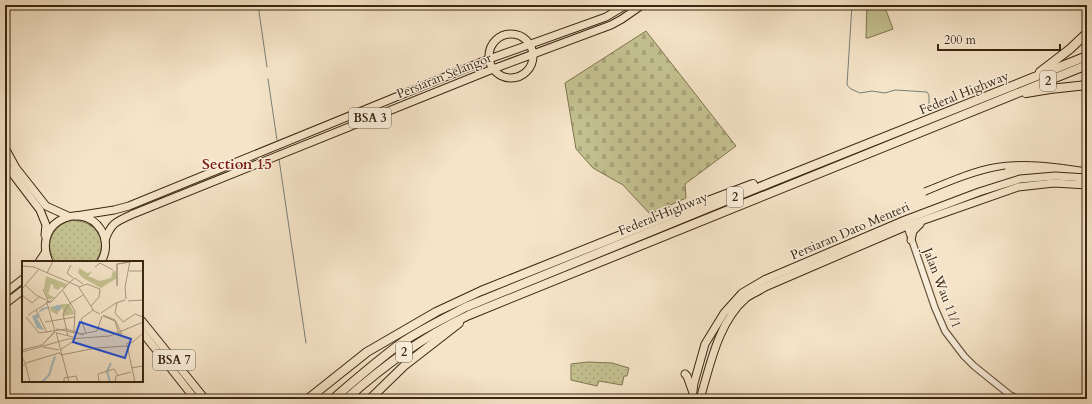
<svg xmlns="http://www.w3.org/2000/svg" width="1092" height="404" viewBox="0 0 1092 404" font-family="Cardo,serif">
<style>
.grass{fill:url(#grass-dots);stroke:#7f7450}
.cemetery{fill:url(#cemetery-stones);stroke:#7f7450}
.park{fill:#c4c190;stroke:#7f7450}
.lines{fill:none;stroke-linecap:round;stroke-linejoin:round}
.stream{stroke:#797f7b;stroke-width:1}
.minor-casing{stroke:#69563e;stroke-width:8}
.major-casing{stroke:#3a2611;stroke-width:9}
.highway-casing{stroke:#3a2611;stroke-width:10}
.minor{stroke:#f8eddb;stroke-width:5.5}
.major{stroke:#f5e4c7;stroke-width:7}
.highway{stroke:#f5e4c7;stroke-width:8}
.tram{stroke:#3a2611;stroke-width:1}
.labels{text-anchor:middle;dominant-baseline:central;stroke-width:3;stroke-linejoin:round;paint-order:stroke}
.shield{fill:#f8eddb;stroke:#73624e;stroke-width:1}
.shield-label{font-size:12px;font-weight:bold;fill:#3a2611}
.street-label{font-size:13px;fill:#3a2611;stroke:#f8eddb}
.quarter-label{font-size:15px;font-weight:bold;fill:#7a1f14;stroke:#f8eddb}
.inset-river{fill:none;stroke:#a3bbc1;stroke-width:2}
.inset-road{fill:none;stroke:#aa987e;stroke-width:1}
.view{fill:#1d4ed8;fill-opacity:0.15;stroke:#1d4ed8;stroke-width:2}
.inset-edge{fill:none;stroke:#3a2611;stroke-width:2}
</style>
<defs>
<pattern id="grass-dots" width="8" height="8" patternUnits="userSpaceOnUse"><rect width="8" height="8" fill="#c4c190"/><path d="M2 2h.1M6 6h.1" fill="none" stroke="#a9a67b" stroke-width="1.8" stroke-linecap="round"/></pattern>
<pattern id="cemetery-stones" width="16" height="16" patternUnits="userSpaceOnUse"><rect width="16" height="16" fill="#c4c190"/><path d="M2 7V4a2 2 0 0 1 4 0v3zM10 15v-3a2 2 0 0 1 4 0v3z" fill="#a9a67b"/></pattern>
</defs>
<rect width="100%" height="100%" fill="#f5e4c7"/>
<filter id="stains"><feTurbulence type="fractalNoise" baseFrequency=".005" numOctaves="4"/><feColorMatrix values="0 0 0 0 .2 0 0 0 0 .09 0 0 0 0 .02 0 0 0 .5 -.17"/></filter>
<radialGradient id="worn" r=".72"><stop offset=".6" stop-color="#630" stop-opacity="0"/><stop offset="1" stop-color="#630" stop-opacity=".3"/></radialGradient>
<!-- grass -->
<g class="grass">
<path d="M71,220c24,0 40,21 24,42h-39c-14,-17 -3,-36 15,-42z"/>
<polygon points="588,362 612,363 629,368 627,376 624,376 622,385 599,381 597,386 571,380 571,364"/>
</g>
<!-- cemetery -->
<polygon class="cemetery" points="646,31 736,146 685,184 686,198 650,214 623,185 593,168 576,149 565,83"/>
<!-- park -->
<polygon class="park" points="867,5 884,5 893,29 868,38 866,38"/>
<g class="lines">
<!-- stream -->
<g class="stream">
<polyline points="258,5 267,67"/>
<polyline points="852,5 847,85 851,89 860,93 872,91 885,93 895,90 927,92 929,95 929,104"/>
<polyline points="268,79 277,140"/>
<polyline points="279,159 306,343"/>
</g>
<defs>
<polyline id="minor" points="907,226 935,308 945,331 964,356 974,366 1010,395 1018,399"/>
<g id="major">
<circle cx="511" cy="56" r="22"/>
<polyline points="5,148 16,168 46,206 68,216"/>
<polyline points="5,164 40,210 46,225 45,235"/>
<polyline points="76,216 114,210 129,206 489,59 606,17 626,5"/>
<path d="M105,240c6,-17 12,-19 28,-26l360,-145 118,-44 11,-6 20,-14"/>
<polyline points="911,240 913,231 920,224"/>
<polyline points="39,262 45,253"/>
<path d="M49,262c-19,-44 41,-64 55,-26 3,9 2,17 -3,26"/>
<polyline points="5,293 23,279"/>
<polyline points="5,304 23,290"/>
<polyline points="142,321 205,399"/>
<polyline points="142,332 195,399"/>
<polyline points="685,374 687,376 692,390"/>
<polyline points="692,399 694,383 705,344 724,313 742,293 764,280 905,220 979,192 1020,179 1055,176 1087,178"/>
<path d="M700,399c10,-33 18,-77 46,-101 6,-4 13,-7 19,-11l142,-61 111,-39 36,-4 33,2"/>
</g>
<g id="highway">
<polyline points="1040,72 1070,49 1087,33"/>
<polyline points="1026,93 1050,89 1087,85"/>
<polyline points="308,399 367,352 436,312 481,291 676,213 753,184"/>
<path d="M333,399c23,-20 46,-40 71,-58 20,-13 41,-23 62,-34l306,-125 315,-126"/>
<path d="M346,399c39,-34 76,-62 123,-84l618,-250"/>
<polyline points="370,399 405,365 459,323"/>
</g>
</defs>
<!-- minor casing -->
<use href="#minor" class="minor-casing"/>
<!-- major casing -->
<use href="#major" class="major-casing"/>
<!-- highway casing -->
<use href="#highway" class="highway-casing"/>
<!-- minor -->
<use href="#minor" class="minor"/>
<!-- major -->
<use href="#major" class="major"/>
<!-- highway -->
<use href="#highway" class="highway"/>
<!-- tram -->
<g class="tram">
<path d="M924,188c21,-8 42,-18 64,-23 33,-7 66,-2 99,3"/>
<path d="M926,195c26,-11 52,-22 79,-26"/>
</g>
</g>
<g class="labels">
<!-- shield labels -->
<g class="shield">
<rect x="1040" y="71" width="16" height="20" rx="3"/>
<rect x="349" y="108" width="42" height="20" rx="3"/>
<rect x="727" y="187" width="16" height="20" rx="3"/>
<rect x="396" y="342" width="16" height="20" rx="3"/>
<rect x="153" y="350" width="42" height="20" rx="3"/>
</g>
<g class="shield-label">
<text x="1048" y="81">2</text>
<text x="370" y="118">BSA 3</text>
<text x="735" y="197">2</text>
<text x="404" y="352">2</text>
<text x="174" y="360">BSA 7</text>
</g>
<!-- street labels -->
<g class="street-label">
<text transform="translate(444 76) rotate(-22)">Persiaran Selangor</text>
<text transform="translate(964 93) rotate(-22)">Federal Highway</text>
<text transform="translate(663 214) rotate(-22)">Federal Highway</text>
<text transform="translate(850 231) rotate(-23)">Persiaran Dato Menteri</text>
<text transform="translate(942 288) rotate(69)">Jalan Wau 11/1</text>
</g>
<!-- quarter labels -->
<g class="quarter-label">
<text x="237" y="164">Section 15</text>
</g>
</g>
<!-- overview -->
<g transform="translate(22 261)">
<rect width="121" height="121" fill="#f5e4c7"/>
<path d="M57,7l8,5 5,-1 -4,4 12,5 11,-3 2,-7h3l1,7 -16,10 -18,-10 -5,-5z" fill="#c4c190"/>
<path d="M24,15l21,8 -2,4 -4,-1 -3,3 -5,-2 1,-3 -3,-1 -3,10 7,4 -3,1h-4l-4,-10z" fill="#c4c190"/>
<path d="M41,43h6l6,10 -12,2v-8l-5,4v3l-7,-4 -1,-4z" fill="#c4c190"/>
<path d="M35,44l5,1 -3,5 -8,-3 -6,1 -5,3 -2,7 -2,-2 8,13 -7,-2 -5,-12 8,-3 -1,-2 3,-3 5,-1 6,1z" fill="#a3bbc1"/>
<path class="inset-river" d="M20,121l7,-7 6,-19M88,121l-3,-11 4,-8"/>
<path class="inset-road" d="M108,1l-13,2v22v-22l13,-2M49,4l-4,8 6,5M0,5l12,1 44,19 16,25 6,3M73,6l5,-4 13,7M107,10h14M25,12l6,-12M47,22l6,-5 8,6M3,24l11,10 10,5M57,26l8,-3 13,5 -1,8 -8,9M0,28l17,-20M21,28l6,14M41,30l12,20 -1,21M0,34l10,8 7,-6M104,38l-1,-12 5,-26M29,40l-5,1h5l18,-19M106,40l15,-1M25,42l8,28M95,42l-2,10 8,9M14,49l11,23M79,52l15,-10 9,-3M6,54l19,-12M81,55l12,5 4,13h3l-7,-14 -12,-5M4,56l13,16 27,-4 16,5 15,-3 5,-15M23,61l30,-5M101,61l12,-8 8,3M34,71l13,50M35,72l16,4M64,72l-5,-14 12,-9M46,75l-5,-22 6,-10 14,-9M104,83l7,-2 10,-9M20,84l13,-13M105,84l8,37M21,86l16,3M0,89l20,-5 15,-16 27,6M38,89l15,-10M0,91l46,-13 42,-3 33,-14M37,91l2,3 35,-7 31,-2M0,96l4,8h-4M4,102l33,-10M4,105l4,16M109,107l12,-2M42,121v-4l12,-2 2,6M77,121l-1,-8 16,-5 4,7M93,121l1,-6 15,-4"/>
<path class="view" d="M58,61l51,17 -6,19 -52,-16z"/>
<rect width="121" height="121" class="inset-edge"/>
</g>
<!-- margin -->
<rect width="1092" height="404" fill="none" stroke="#f5e4c7" stroke-width="20"/>
<rect x="6" y="6" width="1080" height="392" fill="none" stroke="#3a2611" stroke-width="2"/>
<rect x="10" y="10" width="1072" height="384" fill="none" stroke="#3a2611"/>
<!-- scale -->
<path d="M938 44v6h122v-6" fill="none" stroke="#3a2611" stroke-width="2"/>
<text x="944" y="44" font-size="12" fill="#3a2611" stroke="#f8eddb" stroke-width="3" paint-order="stroke">200 m</text>
<rect width="100%" height="100%" filter="url(#stains)"/>
<rect width="100%" height="100%" fill="url(#worn)"/>
</svg>
